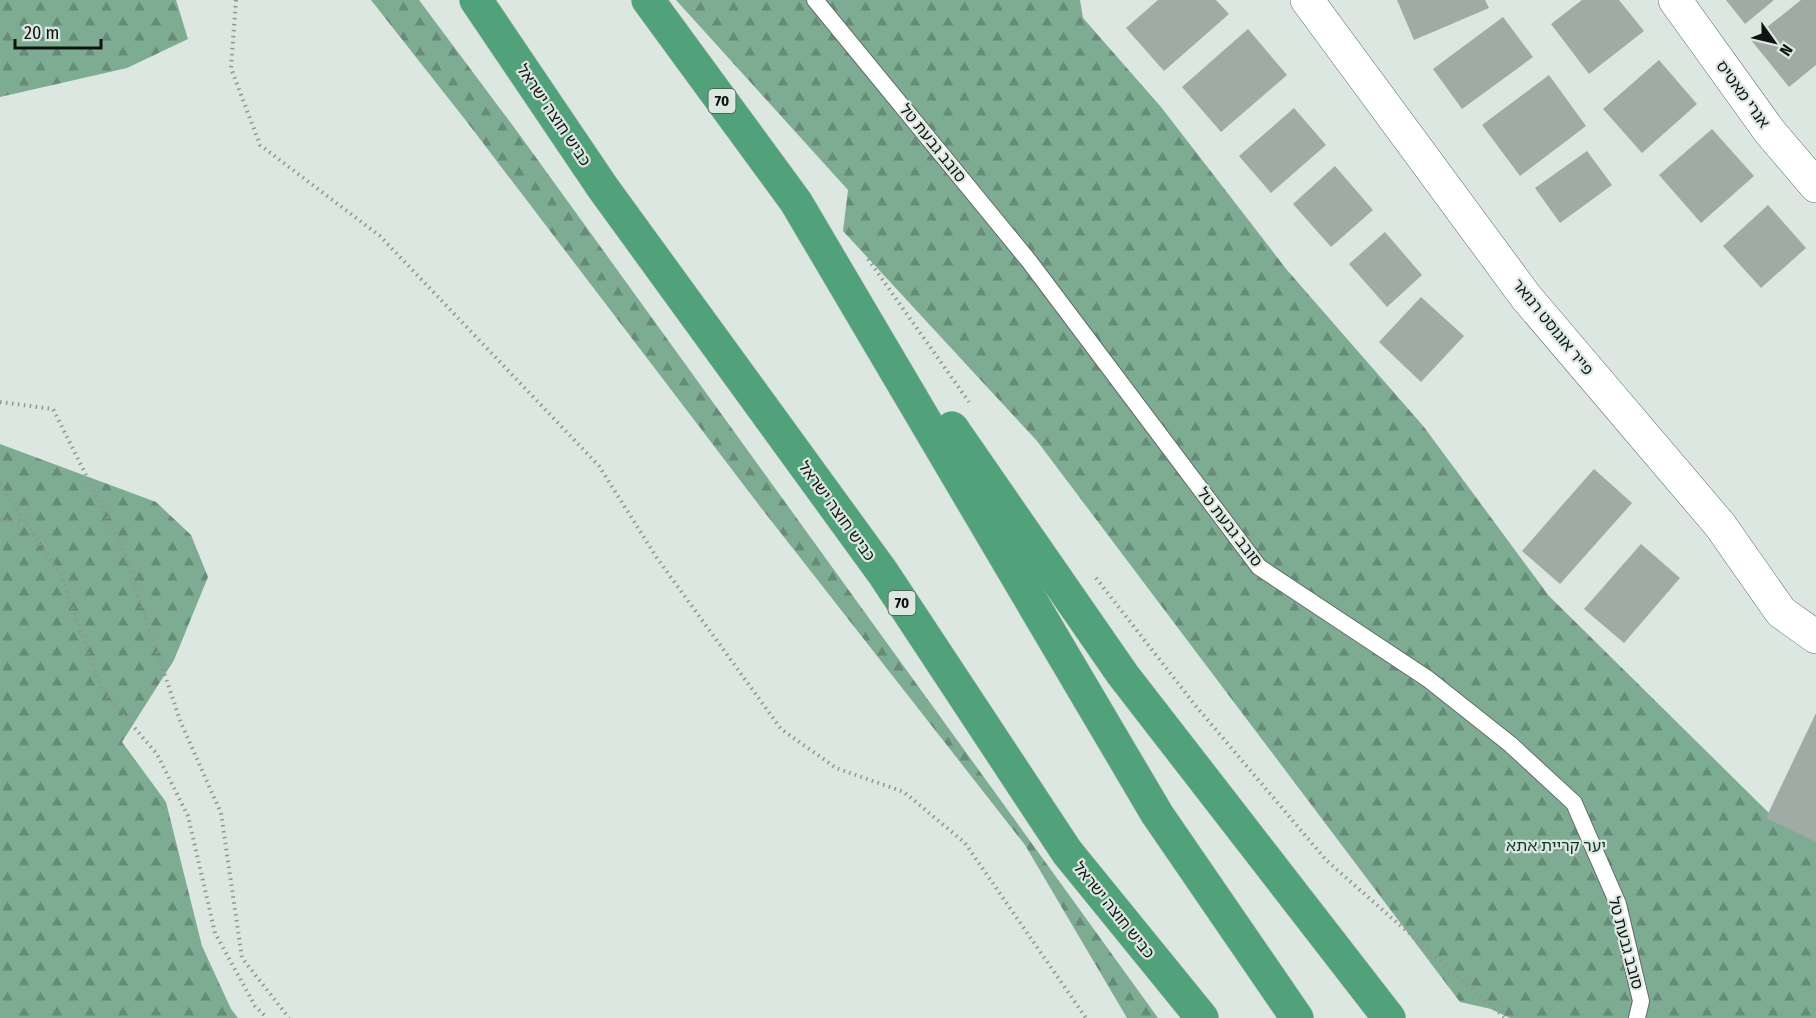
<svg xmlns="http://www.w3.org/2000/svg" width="1816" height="1018" viewBox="0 0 1816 1018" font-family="'Fira Sans Condensed','Noto Sans Hebrew',sans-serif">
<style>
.forest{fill:url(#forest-firs)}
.building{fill:#9faba4}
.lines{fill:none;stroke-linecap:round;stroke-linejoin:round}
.service-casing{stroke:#616b65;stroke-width:18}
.minor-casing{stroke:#616b65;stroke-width:34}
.motorway-casing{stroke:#c5c6c6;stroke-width:34}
.path{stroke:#8e9792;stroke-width:4;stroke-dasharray:1.5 4.5;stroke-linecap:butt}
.service{stroke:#fff;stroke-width:16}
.minor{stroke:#fff;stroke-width:33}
.motorway{stroke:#51a27a;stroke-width:33}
.labels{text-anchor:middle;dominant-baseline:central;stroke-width:4.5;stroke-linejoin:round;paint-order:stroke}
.shield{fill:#dbe7e0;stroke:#4c534f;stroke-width:1.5}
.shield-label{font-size:15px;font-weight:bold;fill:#0f1311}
.street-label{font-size:16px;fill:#0f1311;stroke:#dbe7e0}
.park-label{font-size:16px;fill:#0e3523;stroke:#dbe7e0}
</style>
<defs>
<pattern id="forest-firs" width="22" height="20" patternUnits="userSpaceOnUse" patternTransform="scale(1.5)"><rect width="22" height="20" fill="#7eac93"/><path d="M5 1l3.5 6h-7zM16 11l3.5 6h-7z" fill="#668b77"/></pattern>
</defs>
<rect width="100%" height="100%" fill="#dbe7e0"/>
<!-- forest -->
<g class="forest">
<polygon points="0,0 176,0 188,39 127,68 0,97"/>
<polygon points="371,0 419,0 519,134 1158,1018 1127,1018 1025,845 762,509 467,122"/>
<polygon points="676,0 1080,0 1083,18 1161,107 1287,270 1424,427 1549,596 1772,816 1816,834 1816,1018 1510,1018 1491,1009 1460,1002 1037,441 843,231 848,190"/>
<polygon points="0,444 156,502 191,535 208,577 174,660 122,742 166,802 202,946 231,1009 238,1018 0,1018"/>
</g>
<!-- building -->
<g class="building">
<polygon points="1158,0 1216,0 1229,14 1164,71 1126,28"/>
<polygon points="1397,0 1485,0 1489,8 1414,40"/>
<polygon points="1582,0 1619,0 1644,31 1589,74 1551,24"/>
<polygon points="1726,0 1774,0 1745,24"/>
<polygon points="1801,0 1816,0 1816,65 1789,87 1751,40"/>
<polygon points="1503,17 1533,57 1462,109 1433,69"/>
<polygon points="1248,29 1287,75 1221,132 1182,87"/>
<polygon points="1659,60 1697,104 1642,153 1603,109"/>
<polygon points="1549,75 1586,126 1520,176 1482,125"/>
<polygon points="1294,108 1326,145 1271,193 1239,156"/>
<polygon points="1712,129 1754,176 1701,223 1659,175"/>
<polygon points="1587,151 1612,185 1560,223 1535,188"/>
<polygon points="1335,166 1373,210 1331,247 1293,204"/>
<polygon points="1768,205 1806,248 1761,288 1723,246"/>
<polygon points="1385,232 1422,275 1387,307 1349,264"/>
<polygon points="1421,297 1464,336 1421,382 1379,342"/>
<polygon points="1594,469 1632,503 1560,584 1522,551"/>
<polygon points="1641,544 1680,578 1624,643 1584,609"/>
<polygon points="1816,713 1816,842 1766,818"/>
</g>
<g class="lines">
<defs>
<polyline id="service" points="815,0 1029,261 1259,567 1428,679 1510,744 1574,803 1618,904 1641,1001 1637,1018"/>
<g id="minor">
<polyline points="1307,0 1526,297 1720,525 1781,612 1816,637"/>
<polyline points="1675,0 1770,132 1816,186"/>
</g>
<g id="motorway">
<polyline points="476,0 603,188 883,573 1067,852 1202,1018"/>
<polyline points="648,0 796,202 1157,814 1297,1018"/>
<polyline points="952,428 1123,675 1389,1018"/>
</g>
</defs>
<!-- service casing -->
<use href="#service" class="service-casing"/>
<!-- minor casing -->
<use href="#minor" class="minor-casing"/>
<!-- motorway casing -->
<use href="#motorway" class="motorway-casing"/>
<!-- path -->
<g class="path">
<polyline points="236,0 231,68 260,145 380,236 599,466 657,558 781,729 836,768 904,792 965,843 1086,1018"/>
<polyline points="868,259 969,402"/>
<polyline points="0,402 53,409 121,545 181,723 221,813 242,958 289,1018"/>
<polyline points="0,484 61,575 101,689 157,754 188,816 215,933 255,1006 267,1018"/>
<polyline points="0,520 25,522"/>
<polyline points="1096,578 1195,705 1326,860 1505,1018"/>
</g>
<!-- service -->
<use href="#service" class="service"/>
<!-- minor -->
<use href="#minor" class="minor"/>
<!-- motorway -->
<use href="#motorway" class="motorway"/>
</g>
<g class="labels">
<!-- shield labels -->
<g class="shield">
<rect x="708.5" y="89" width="27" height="24" rx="4.5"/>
<rect x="888.5" y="591" width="27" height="24" rx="4.5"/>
</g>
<g class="shield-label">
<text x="722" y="101">70</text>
<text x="902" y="603">70</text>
</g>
<!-- street labels -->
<g class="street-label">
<text transform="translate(1743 94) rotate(54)">אנרי מאטיס</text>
<text transform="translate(554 115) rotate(56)">כביש חוצה ישראל</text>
<text transform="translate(933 143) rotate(51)">סובב גבעת טל</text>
<text transform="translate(1553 327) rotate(51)">פייר אוגוסט רנואר</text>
<text transform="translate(837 511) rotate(54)">כביש חוצה ישראל</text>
<text transform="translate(1230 527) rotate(52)">סובב גבעת טל</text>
<text transform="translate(1114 910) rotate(51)">כביש חוצה ישראל</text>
<text transform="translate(1626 943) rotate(75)">סובב גבעת טל</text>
</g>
<!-- park labels -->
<g class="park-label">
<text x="1556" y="845">יער קריית אתא</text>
</g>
</g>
<!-- north arrow -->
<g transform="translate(1774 42) rotate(124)" stroke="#dbe7e0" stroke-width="4.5" paint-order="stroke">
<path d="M0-4.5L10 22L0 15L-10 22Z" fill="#0f1311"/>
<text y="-9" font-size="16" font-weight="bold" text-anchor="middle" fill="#0f1311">N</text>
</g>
<!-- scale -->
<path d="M15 39v9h86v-9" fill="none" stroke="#0f1311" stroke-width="3"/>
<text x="24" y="39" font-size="18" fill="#0f1311" stroke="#dbe7e0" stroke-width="4.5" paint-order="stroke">20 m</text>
</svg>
